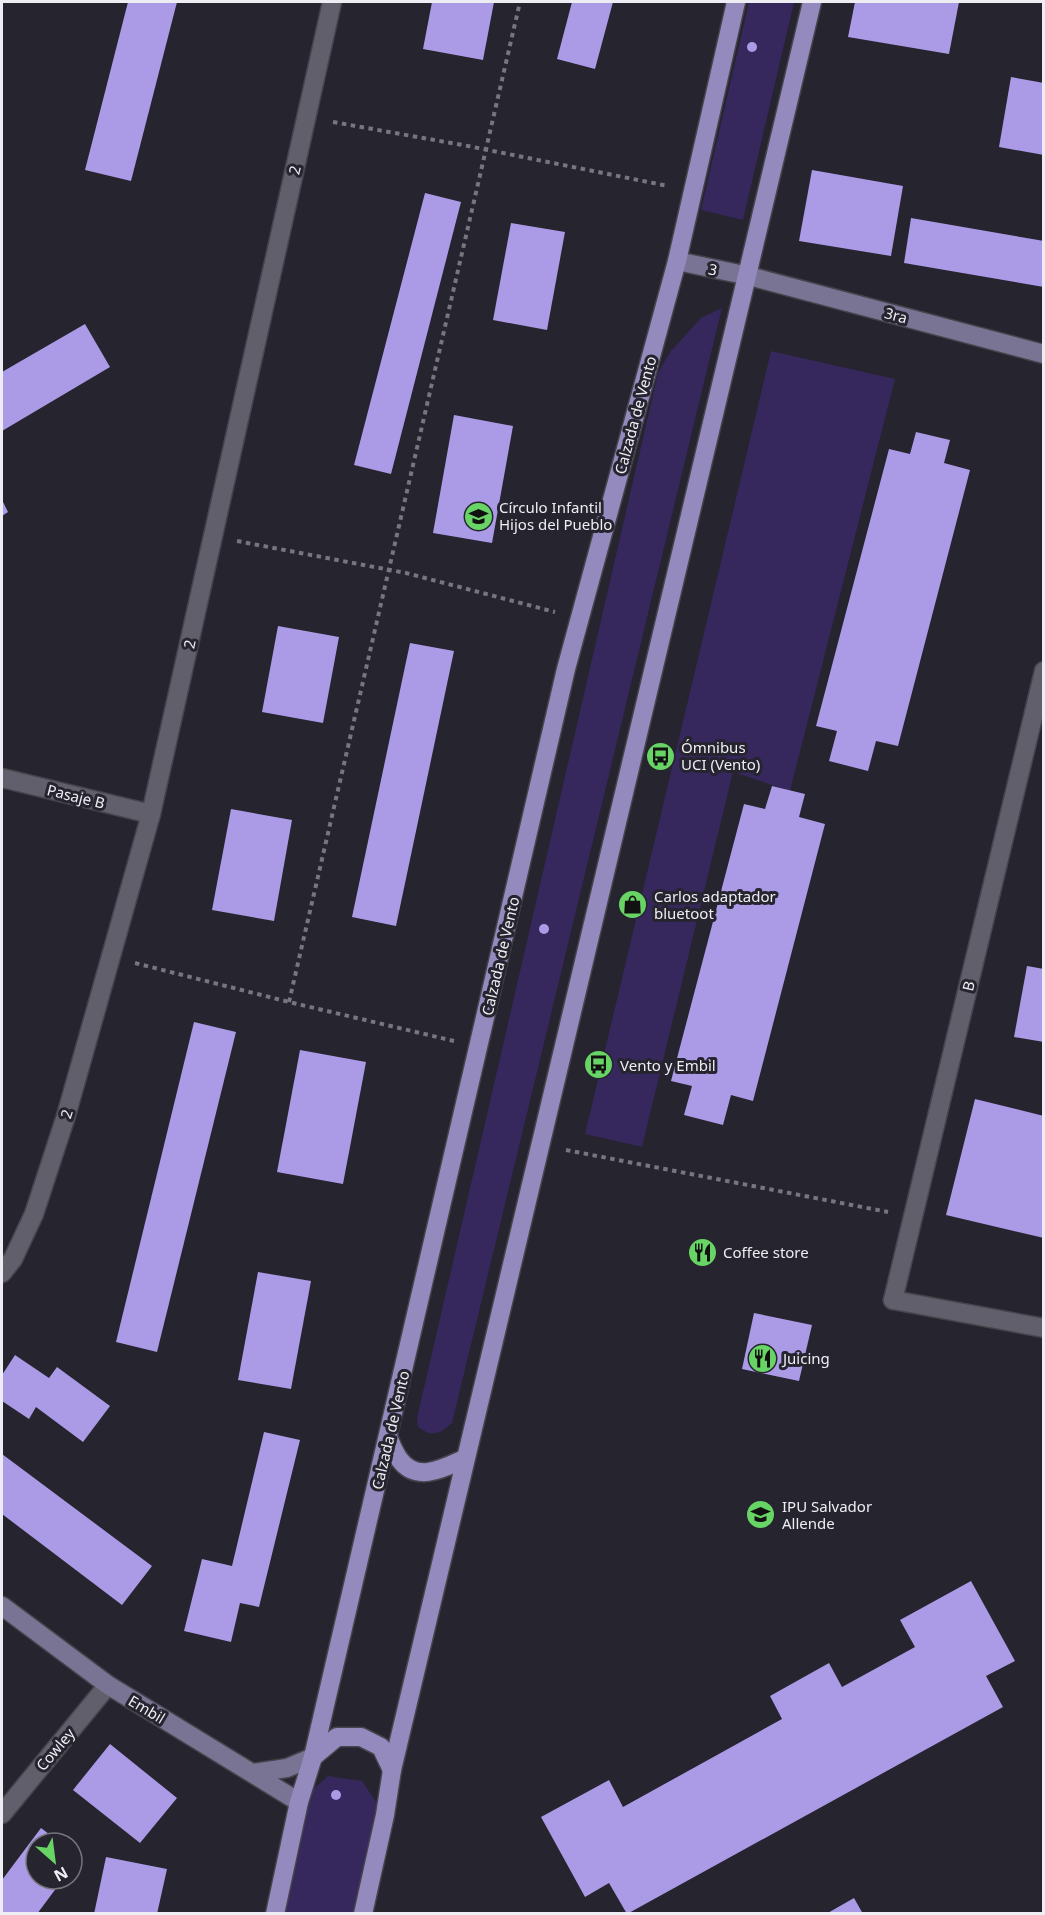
<svg xmlns="http://www.w3.org/2000/svg" width="1045" height="1915" viewBox="0 0 1045 1915" font-family="'Noto Sans',sans-serif">
<style>
.green{fill:#36275d}
.building{fill:#ab9be7}
.lines{fill:none;stroke-linecap:round;stroke-linejoin:round}
.lane-casing{stroke:#45434b;stroke-width:21}
.street-casing{stroke:#45434b;stroke-width:21}
.secondary-casing{stroke:#45434b;stroke-width:21}
.primary-casing{stroke:#45434b;stroke-width:21}
.path{stroke:#77757e;stroke-width:4;stroke-dasharray:4.5 4.5;stroke-linecap:butt}
.lane{stroke:#615f6b;stroke-width:18}
.street{stroke:#615f6b;stroke-width:18}
.secondary{stroke:#7a7494;stroke-width:18}
.primary{stroke:#948abe;stroke-width:18}
.labels{text-anchor:middle;dominant-baseline:central;stroke-width:6;stroke-linejoin:round;paint-order:stroke}
.street-label{font-size:15px;fill:#eeedf4;stroke:#26242e}
.poi-label{font-size:15px;fill:#eeedf4;stroke:#26242e;text-anchor:start}
</style>
<rect width="100%" height="100%" fill="#26242e"/>
<!-- green -->
<g class="green">
<polygon points="749,2 794,2 743,220 701,210"/>
<path d="M722,308l-270,1115c-13,11 -19,15 -34,4l-1,-9 241,-1045 12,-21 31,-34z"/>
<polygon points="771,351 895,379 790,791 733,772 642,1147 585,1134"/>
<polygon points="328,1776 362,1781 385,1815 363,1913 275,1914 299,1802"/>
</g>
<!-- building -->
<g class="building">
<polygon points="128,2 177,2 131,181 85,170"/>
<polygon points="432,2 494,2 483,60 423,49"/>
<polygon points="572,2 613,2 595,69 557,59"/>
<polygon points="855,2 959,2 949,54 848,37"/>
<circle cx="752" cy="47" r="5"/>
<polygon points="1011,77 1044,83 1044,155 999,147"/>
<polygon points="812,170 903,186 891,256 799,241"/>
<polygon points="425,193 461,202 391,474 354,465"/>
<polygon points="911,218 1044,241 1044,287 904,263"/>
<polygon points="511,223 565,232 547,330 493,320"/>
<polygon points="85,324 110,367 2,431 2,372"/>
<polygon points="454,415 513,426 492,543 433,533"/>
<polygon points="916,432 950,440 944,463 970,470 898,746 876,741 868,771 829,761 837,731 816,726 889,449 910,454"/>
<polygon points="2,500 8,512 2,516"/>
<polygon points="278,626 339,637 323,723 262,712"/>
<polygon points="410,643 454,651 396,926 352,917"/>
<polygon points="772,786 805,794 799,817 825,824 753,1101 731,1095 723,1125 684,1115 692,1086 671,1081 744,804 765,809"/>
<polygon points="231,809 292,820 274,921 212,910"/>
<circle cx="544" cy="929" r="5"/>
<polygon points="1027,966 1044,969 1044,1042 1014,1037"/>
<polygon points="194,1022 236,1032 157,1352 116,1342"/>
<polygon points="300,1050 366,1062 343,1184 277,1172"/>
<polygon points="975,1099 1044,1116 1044,1238 946,1215"/>
<polygon points="258,1272 311,1281 291,1389 238,1380"/>
<polygon points="754,1313 812,1325 799,1381 742,1369"/>
<polygon points="15,1355 49,1378 57,1367 110,1406 83,1442 36,1407 29,1419 2,1401 2,1375"/>
<polygon points="264,1432 300,1440 259,1607 240,1603 231,1642 184,1631 202,1559 232,1566"/>
<polygon points="2,1454 152,1566 122,1605 2,1514"/>
<polygon points="971,1581 1015,1661 986,1676 1003,1707 627,1914 609,1883 585,1897 541,1817 609,1780 623,1807 782,1719 770,1696 829,1663 842,1687 915,1647 900,1620"/>
<polygon points="110,1744 177,1798 140,1843 73,1790"/>
<circle cx="336" cy="1795" r="5"/>
<polygon points="41,1828 61,1843 36,1843 36,1879 63,1879 37,1914 2,1914 2,1880"/>
<polygon points="72,1852 80,1858 72,1868"/>
<polygon points="106,1857 167,1869 157,1914 94,1914"/>
<polygon points="854,1898 863,1914 826,1914"/>
</g>
<g class="lines">
<defs>
<polyline id="lane" points="893,1300 1044,1328"/>
<g id="street">
<polyline points="2,778 151,814"/>
<polyline points="2,1273 13,1259 34,1214 66,1116 151,814 332,2"/>
<polyline points="893,1300 1044,671"/>
<polyline points="2,1814 108,1685"/>
</g>
<g id="secondary">
<polyline points="677,261 749,276 1044,354"/>
<polyline points="2,1606 108,1685 299,1802"/>
<polyline points="253,1773 287,1768 313,1757"/>
</g>
<g id="primary">
<path d="M389,1439c3,7 6,15 11,21 17,23 44,8 64,-1"/>
<polyline points="313,1757 337,1737 361,1737 381,1747 392,1770"/>
<polyline points="275,1914 299,1802 313,1757 566,669 677,261 736,2"/>
<path d="M363,1914l22,-99 7,-45c137,-590 285,-1178 420,-1768"/>
</g>
</defs>
<!-- lane casing -->
<use href="#lane" class="lane-casing"/>
<!-- street casing -->
<use href="#street" class="street-casing"/>
<!-- secondary casing -->
<use href="#secondary" class="secondary-casing"/>
<!-- primary casing -->
<use href="#primary" class="primary-casing"/>
<!-- path -->
<g class="path">
<polyline points="333,122 468,146 668,186"/>
<polyline points="237,541 406,573 555,612"/>
<polyline points="135,963 289,1002 454,1041"/>
<polyline points="289,1002 520,2"/>
<polyline points="566,1150 888,1212"/>
</g>
<!-- lane -->
<use href="#lane" class="lane"/>
<!-- street -->
<use href="#street" class="street"/>
<!-- secondary -->
<use href="#secondary" class="secondary"/>
<!-- primary -->
<use href="#primary" class="primary"/>
</g>
<!-- icons -->
<defs>
<symbol id="school-disc" viewBox="-11 -11 22 22"><circle r="9.5" fill="#68d465" stroke="#26242e"/><path d="M0-5L7-2L0 1L-7-2ZM-4 1L0 2.5L4 1V4Q0 6-4 4Z" fill="#111"/></symbol>
<symbol id="bus-disc" viewBox="-11 -11 22 22"><circle r="9.5" fill="#68d465" stroke="#26242e"/><path d="M-5-6H5V4H4V6H2V4H-2V6H-4V4H-5ZM-3.5-4V0h7V-4ZM-3.5 1.2v1.5H-2V1.2ZM2 1.2v1.5H3.5V1.2Z" fill="#111"/></symbol>
<symbol id="shop-disc" viewBox="-11 -11 22 22"><circle r="9.5" fill="#68d465" stroke="#26242e"/><path d="M-5-2.5h2.3a2.7 3.5 0 0 1 5.4 0H5L5.5 6h-11ZM-1.5-2.5h3a1.5 2.3 0 0 0-3 0Z" fill="#111"/></symbol>
<symbol id="restaurant-disc" viewBox="-11 -11 22 22"><circle r="9.5" fill="#68d465" stroke="#26242e"/><path d="M-5-6h1v4h1v-4h1v4h1v-4h1v5L-1.5 .5V6h-2V.5L-5-1ZM5-6V6H3V1.5H1.5Q1.5-4 5-6Z" fill="#111"/></symbol>
</defs>
<g fill-rule="evenodd">
<use href="#school-disc" x="462" y="500" width="33" height="33"/>
<use href="#bus-disc" x="644" y="740" width="33" height="33"/>
<use href="#shop-disc" x="616" y="888" width="33" height="33"/>
<use href="#bus-disc" x="582" y="1048" width="33" height="33"/>
<use href="#restaurant-disc" x="686" y="1236" width="33" height="33"/>
<use href="#restaurant-disc" x="746" y="1342" width="33" height="33"/>
<use href="#school-disc" x="744" y="1498" width="33" height="33"/>
</g>
<g class="labels">
<!-- street labels -->
<g class="street-label">
<text transform="translate(294 170) rotate(-77)">2</text>
<text transform="translate(713 269) rotate(12)">3</text>
<text transform="translate(896 315) rotate(15)">3ra</text>
<text transform="translate(635 415) rotate(-75)">Calzada de Vento</text>
<text transform="translate(189 644) rotate(-78)">2</text>
<text transform="translate(76 796) rotate(14)">Pasaje B</text>
<text transform="translate(500 956) rotate(-77)">Calzada de Vento</text>
<text transform="translate(968 986) rotate(-77)">B</text>
<text transform="translate(66 1114) rotate(-73)">2</text>
<text transform="translate(390 1430) rotate(-77)">Calzada de Vento</text>
<text transform="translate(147 1709) rotate(31)">Embil</text>
<text transform="translate(55 1749) rotate(-50)">Cowley</text>
</g>
<!-- poi labels -->
<g class="poi-label">
<text x="499" y="507">Círculo Infantil<tspan x="499" dy="17">Hijos del Pueblo</tspan></text>
<text x="681" y="747">Ómnibus<tspan x="681" dy="17">UCI (Vento)</tspan></text>
<text x="654" y="896">Carlos adaptador<tspan x="654" dy="17">bluetoot</tspan></text>
<text x="620" y="1065">Vento y Embil</text>
<text x="723" y="1252">Coffee store</text>
<text x="783" y="1358">Juicing</text>
<text x="782" y="1506">IPU Salvador<tspan x="782" dy="17">Allende</tspan></text>
</g>
</g>
<!-- border -->
<rect width="1045" height="1915" fill="none" stroke="#eeedf4" stroke-width="6"/>
<!-- north arrow -->
<g transform="translate(54 1861) rotate(152)"><circle r="28" fill="#26242e" stroke="#76747d" stroke-width="1.5"/>
<path d="M0-4.5L10 22L0 15L-10 22Z" fill="#68d465"/>
<text y="-9" font-size="16" font-weight="bold" text-anchor="middle" fill="#eeedf4">N</text>
</g>
</svg>
